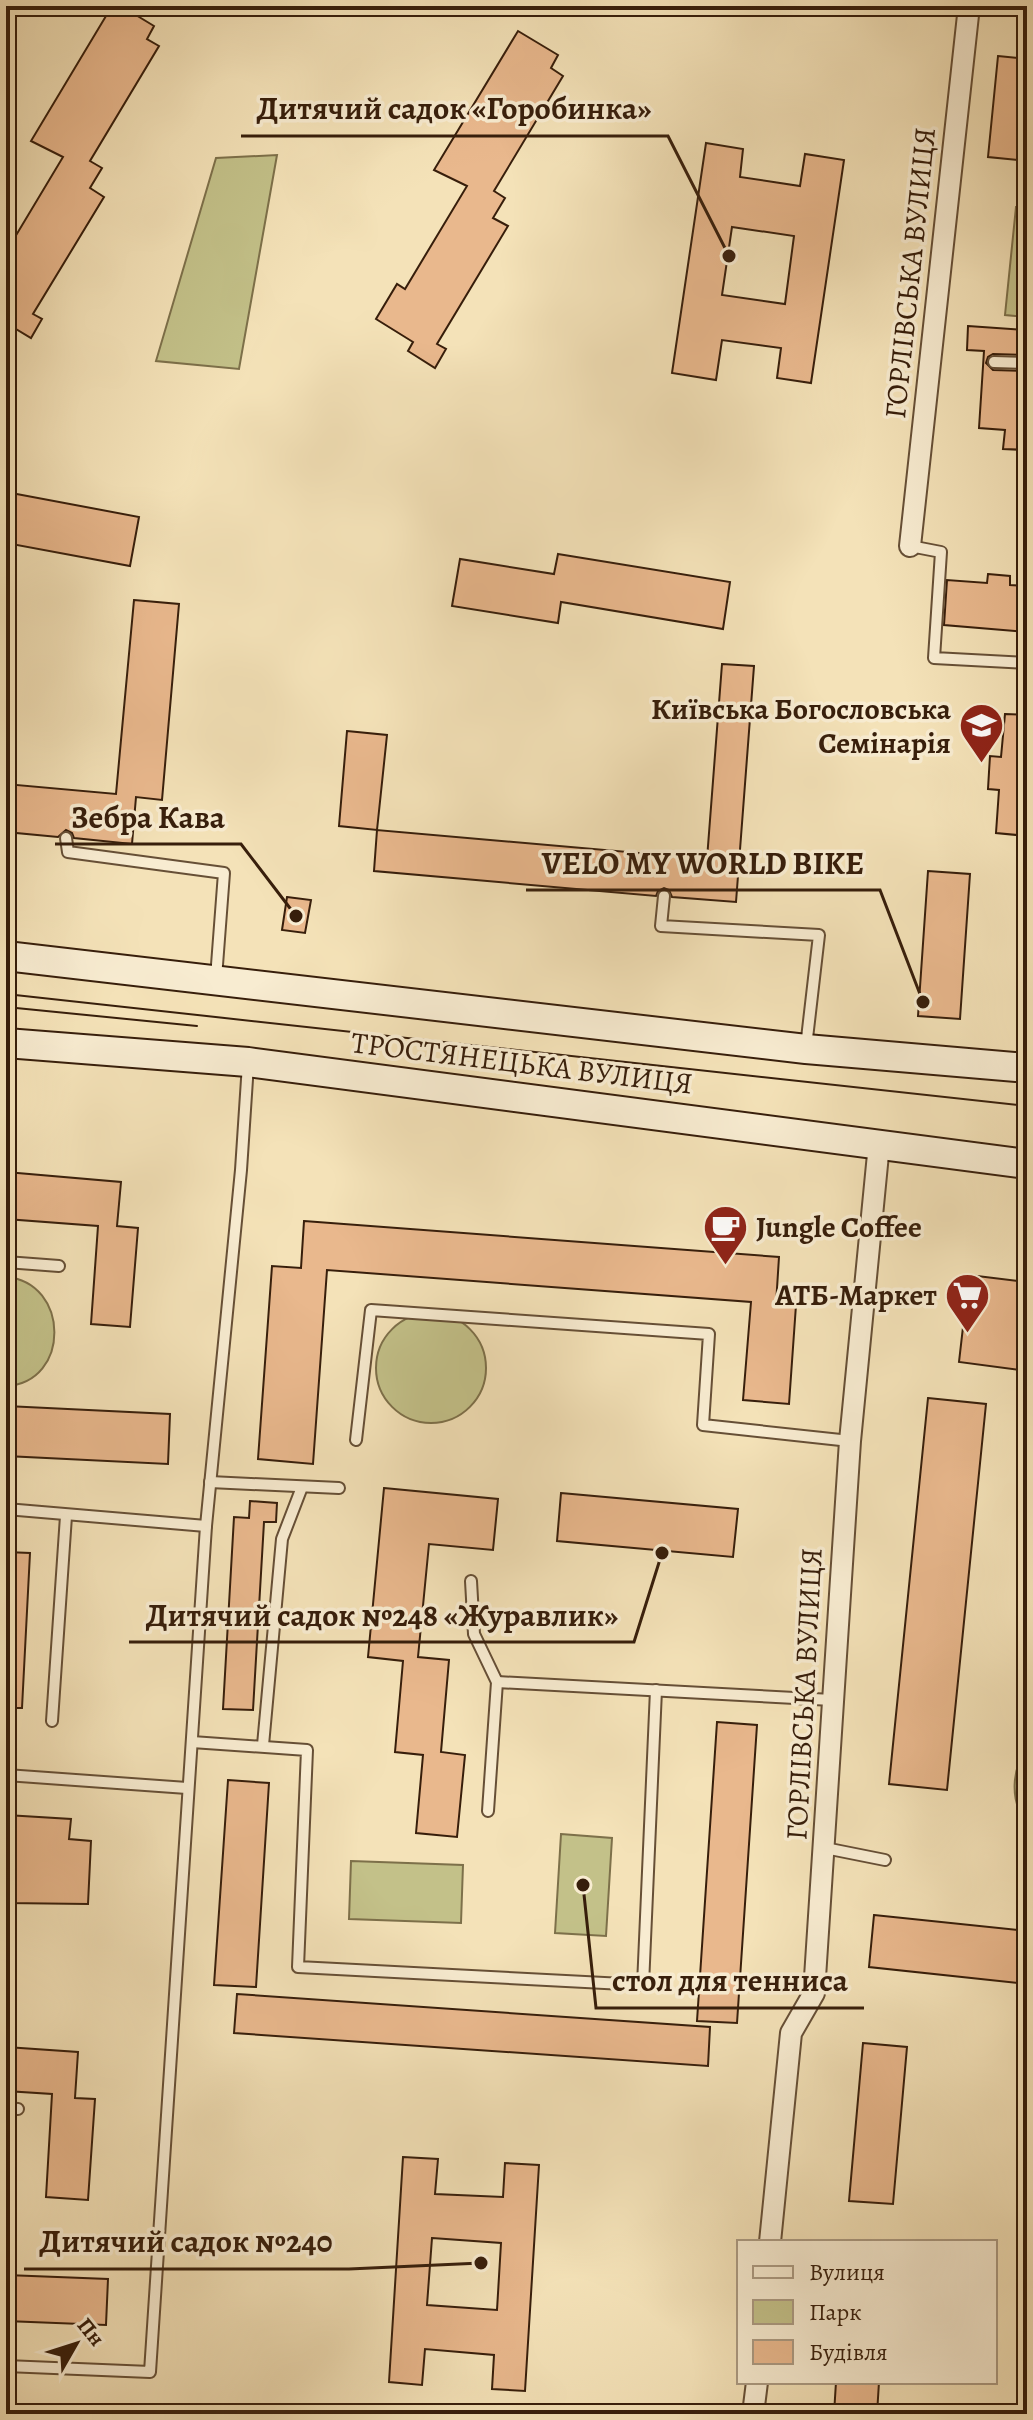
<svg xmlns="http://www.w3.org/2000/svg" width="1033" height="2420" viewBox="0 0 1033 2420" font-family="Alegreya,serif">
<style>
.green{fill:#c3c189;stroke:#7d704a;stroke-width:2}
.building{fill:#e9b88d;stroke:#371e0b;stroke-width:2;fill-rule:evenodd}
.lines{fill:none;stroke-linecap:round;stroke-linejoin:round}
.service-casing{stroke:#664f36;stroke-width:14}
.minor-casing{stroke:#664f36;stroke-width:24}
.secondary-casing{stroke:#371e0b;stroke-width:32}
.service{stroke:#f8ecd1;stroke-width:10}
.minor{stroke:#f8ecd1;stroke-width:20}
.secondary{stroke:#f8ecd1;stroke-width:28}
.tram{stroke:#371e0b;stroke-width:2}
.labels{text-anchor:middle;dominant-baseline:central;stroke-width:7;stroke-linejoin:round;paint-order:stroke}
.street-label{font-size:30px;fill:#371e0b;stroke:#f8ecd1}
.poi-label{font-size:30px;font-weight:bold;fill:#371e0b;stroke:#f8ecd1;text-anchor:end}
.leader{fill:none;stroke:#371e0b;stroke-width:3}
.callout-dot{fill:#371e0b;stroke:#f8ecd1;stroke-width:3}
.callout-label{font-size:32px;text-anchor:middle;font-weight:bold;fill:#371e0b;stroke:#f8ecd1;stroke-width:7;stroke-linejoin:round;paint-order:stroke}
</style>
<rect width="100%" height="100%" fill="#f4e2b8"/>
<filter id="stains"><feTurbulence type="fractalNoise" baseFrequency=".0025" numOctaves="4"/><feColorMatrix values="0 0 0 0 .2 0 0 0 0 .09 0 0 0 0 .02 0 0 0 .5 -.17"/></filter>
<radialGradient id="worn" r=".72"><stop offset=".6" stop-color="#630" stop-opacity="0"/><stop offset="1" stop-color="#630" stop-opacity=".3"/></radialGradient>
<!-- green -->
<g class="green">
<polygon points="277,155 239,369 156,361 216,158"/>
<polygon points="1016,207 1027,208 1027,317 1005,315"/>
<path d="M6,1277c64,5 65,106 0,109z"/>
<circle cx="431" cy="1368" r="55"/>
<path d="M1027,1747v76c-18,-22 -15,-54 0,-76z"/>
<polygon points="561,1834 612,1838 606,1936 555,1933"/>
<polygon points="351,1861 463,1865 461,1923 349,1919"/>
</g>
<!-- building -->
<g class="building">
<polygon points="112,6 121,6 154,26 147,39 159,46 90,161 102,168 90,188 104,197 33,314 42,319 31,338 6,323 6,252 63,157 31,141"/>
<polygon points="518,31 558,55 551,68 563,76 494,191 505,198 493,218 508,226 437,344 446,349 435,368 408,351 413,342 376,319 397,284 405,289 467,186 434,170"/>
<polygon points="998,56 1027,59 1027,161 988,157"/>
<path d="M706,143l37,6 -3,28 60,9 5,-32 39,6 -33,223 -34,-5 4,-30 -59,-8 -6,40 -44,-7zM732,227l62,9 -9,68 -63,-9z"/>
<polygon points="968,326 1027,330 1027,355 993,354 988,357 986,363 993,370 1027,371 1027,450 1003,449 1005,430 979,428 984,351 967,350"/>
<polygon points="6,492 139,517 130,566 6,543"/>
<polygon points="558,554 730,582 723,629 561,602 558,623 452,606 460,559 554,574"/>
<polygon points="988,574 1010,576 1010,585 1027,586 1027,632 944,625 947,580 987,583"/>
<polygon points="134,600 179,604 162,800 136,797 132,844 74,838 72,833 66,830 58,837 6,832 6,784 116,794"/>
<polygon points="722,664 754,666 736,902 672,897 669,890 664,888 658,891 656,896 374,871 377,830 707,859"/>
<polygon points="1005,714 1027,715 1027,836 996,833 999,790 988,789 989,772 990,756 1001,757"/>
<polygon points="347,731 387,735 377,830 339,826"/>
<polygon points="928,871 970,874 960,1019 918,1016"/>
<polygon points="287,897 311,900 305,933 282,930"/>
<polygon points="6,1172 121,1182 117,1226 138,1228 130,1327 91,1324 98,1226 6,1219"/>
<polygon points="304,1221 779,1257 776,1304 796,1305 789,1404 743,1400 751,1302 327,1270 313,1464 258,1459 272,1266 301,1268"/>
<polygon points="969,1275 1027,1282 1027,1371 959,1362"/>
<polygon points="928,1398 986,1404 947,1790 889,1784"/>
<polygon points="6,1406 170,1414 168,1464 6,1456"/>
<polygon points="384,1488 498,1499 493,1550 429,1544 418,1657 449,1660 441,1752 465,1755 457,1837 416,1833 423,1755 395,1752 403,1661 368,1657"/>
<polygon points="561,1493 738,1509 733,1557 557,1541"/>
<polygon points="250,1501 277,1503 276,1522 264,1522 253,1710 223,1709 234,1517 249,1518"/>
<polygon points="6,1552 30,1553 22,1708 6,1708"/>
<polygon points="717,1722 757,1725 737,2023 697,2021"/>
<polygon points="228,1780 269,1783 256,1987 214,1985"/>
<polygon points="6,1815 71,1819 69,1839 91,1841 88,1904 6,1903"/>
<polygon points="874,1915 1027,1931 1027,1984 869,1967"/>
<polygon points="237,1994 710,2027 708,2066 234,2033"/>
<polygon points="863,2043 907,2047 893,2204 849,2201"/>
<polygon points="6,2047 78,2052 75,2098 95,2099 88,2200 46,2197 52,2094 6,2091"/>
<path d="M403,2157l35,2 -3,35 68,3 2,-34 34,2 -14,226 -33,-2 2,-34 -69,-6 -3,36 -33,-3zM432,2238l69,5 -4,67 -70,-5z"/>
<polygon points="6,2275 108,2279 106,2325 6,2321"/>
<polygon points="836,2382 879,2382 877,2414 834,2414"/>
</g>
<g class="lines">
<defs>
<g id="service">
<polyline points="994,362 1027,363"/>
<polyline points="910,546 941,552 934,658 1027,663"/>
<polyline points="66,838 68,852 224,873 216,978"/>
<polyline points="664,896 661,926 819,935 806,1047"/>
<polyline points="6,1262 59,1266"/>
<polyline points="356,1440 371,1310 709,1334 703,1425 850,1441"/>
<polyline points="210,1482 339,1488"/>
<polyline points="6,1509 206,1526"/>
<polyline points="471,1581 474,1634 497,1682 488,1811"/>
<polyline points="497,1682 832,1700"/>
<polyline points="52,1721 66,1516"/>
<polyline points="192,1742 307,1750 298,1967 643,1985 656,1690"/>
<polyline points="263,1745 282,1539 302,1487"/>
<polyline points="6,1775 187,1788"/>
<polyline points="825,1848 885,1860"/>
<polyline points="6,2108 18,2109"/>
<polyline points="6,2366 150,2372 206,1526 241,1170 248,1064"/>
<polyline points="8,2414 9,2367"/>
</g>
<g id="minor">
<polyline points="910,546 969,6"/>
<polyline points="770,2242 791,2033 814,1993 850,1441 879,1144"/>
<polyline points="753,2414 757,2382"/>
</g>
<g id="secondary">
<polyline points="6,956 806,1049 1027,1068"/>
<polyline points="6,1043 248,1062 1027,1164"/>
</g>
</defs>
<!-- service casing -->
<use href="#service" class="service-casing"/>
<!-- minor casing -->
<use href="#minor" class="minor-casing"/>
<!-- secondary casing -->
<use href="#secondary" class="secondary-casing"/>
<!-- service -->
<use href="#service" class="service"/>
<!-- minor -->
<use href="#minor" class="minor"/>
<!-- secondary -->
<use href="#secondary" class="secondary"/>
<!-- tram -->
<g class="tram">
<polyline points="6,994 1027,1106"/>
<polyline points="6,1007 197,1026"/>
</g>
</g>
<!-- icons -->
<defs>
<symbol id="university-pin" viewBox="-11 -11 22 30"><path d="M0 17L-7.5 6A9.5 9.5 0 1 1 7.5 6Z" fill="#8f2418" stroke="#f8ecd1"/><path d="M0-5L7-2L0 1L-7-2ZM-4 1L0 2.5L4 1V4Q0 6-4 4Z" fill="#fff"/></symbol>
<symbol id="cafe-pin" viewBox="-11 -11 22 30"><path d="M0 17L-7.5 6A9.5 9.5 0 1 1 7.5 6Z" fill="#8f2418" stroke="#f8ecd1"/><path d="M-5.5-4.5H6V0H3Q3 3.5 0 3.5H-2.5Q-5.5 3.5-5.5 0ZM3-3.2v2h1.7v-2ZM-6 4.5H4V6H-6Z" fill="#fff"/></symbol>
<symbol id="supermarket-pin" viewBox="-11 -11 22 30"><path d="M0 17L-7.5 6A9.5 9.5 0 1 1 7.5 6Z" fill="#8f2418" stroke="#f8ecd1"/><path d="M-6-5.5h2.5l.6 2H6L4.5 2H-2.5L-4.4-4H-6ZM-1.5 3.2a1.3 1.3 0 1 0 .1 0ZM3 3.2a1.3 1.3 0 1 0 .1 0Z" fill="#fff"/></symbol>
</defs>
<g fill-rule="evenodd">
<use href="#university-pin" x="956" y="700" width="51" height="69"/>
<use href="#cafe-pin" x="700" y="1202" width="51" height="69"/>
<use href="#supermarket-pin" x="942" y="1270" width="51" height="69"/>
</g>
<g class="labels">
<!-- street labels -->
<g class="street-label">
<text transform="translate(910 273) rotate(-84)">ГОРЛІВСЬКА ВУЛИЦЯ</text>
<text transform="translate(522 1063) rotate(7)">ТРОСТЯНЕЦЬКА ВУЛИЦЯ</text>
<text transform="translate(804 1694) rotate(-87)">ГОРЛІВСЬКА ВУЛИЦЯ</text>
</g>
<!-- poi labels -->
<g class="poi-label">
<text x="951" y="709">Київська Богословська<tspan x="951" dy="34">Семінарія</tspan></text>
<text x="756" y="1227" text-anchor="start">Jungle Coffee</text>
<text x="937" y="1295">АТБ-Маркет</text>
</g>
</g>
<!-- callouts -->
<path class="leader" d="M729 256L668 136H241M296 916L241 844H55M923 1002L880 890H526M662 1553L634 1642H129M583 1885L596 2008H864M481 2263L349 2269H24"/>
<g class="callout-dot">
<circle cx="729" cy="256" r="8"/>
<circle cx="296" cy="916" r="8"/>
<circle cx="923" cy="1002" r="8"/>
<circle cx="662" cy="1553" r="8"/>
<circle cx="583" cy="1885" r="8"/>
<circle cx="481" cy="2263" r="8"/>
</g>
<g class="callout-label">
<text x="454" y="119">Дитячий садок «Горобинка»</text>
<text x="148" y="828">Зебра Кава</text>
<text x="703" y="874">VELO MY WORLD BIKE</text>
<text x="382" y="1626">Дитячий садок №248 «Журавлик»</text>
<text x="730" y="1991">стол для тенниса</text>
<text x="186" y="2252">Дитячий садок №240</text>
</g>
<!-- margin -->
<rect width="1033" height="2420" fill="none" stroke="#f4e2b8" stroke-width="32"/>
<rect x="8" y="8" width="1017" height="2404" fill="none" stroke="#371e0b" stroke-width="4"/>
<rect x="16" y="16" width="1001" height="2388" fill="none" stroke="#371e0b" stroke-width="2"/>
<!-- legend -->
<rect x="737" y="2240" width="260" height="144" fill="#f8ecd1" stroke="#ab9a82" stroke-width="2"/>
<rect x="753" y="2266" width="40" height="12" fill="#f8ecd1" stroke="#ab9a82" stroke-width="2"/>
<text x="809" y="2280" font-size="24" fill="#371e0b">Вулиця</text>
<rect x="753" y="2300" width="40" height="24" fill="#c3c189" stroke="#ab9a82" stroke-width="2"/>
<text x="809" y="2320" font-size="24" fill="#371e0b">Парк</text>
<rect x="753" y="2340" width="40" height="24" fill="#e9b88d" stroke="#ab9a82" stroke-width="2"/>
<text x="809" y="2360" font-size="24" fill="#371e0b">Будівля</text>
<!-- north arrow -->
<g transform="translate(76 2344) rotate(51)" stroke="#f8ecd1" stroke-width="6" paint-order="stroke">
<path d="M0-6L14 30L0 20L-14 30Z" fill="#371e0b"/>
<text y="-12" font-size="22" font-weight="bold" text-anchor="middle" fill="#371e0b">Пн</text>
</g>
<rect width="100%" height="100%" filter="url(#stains)"/>
<rect width="100%" height="100%" fill="url(#worn)"/>
</svg>
